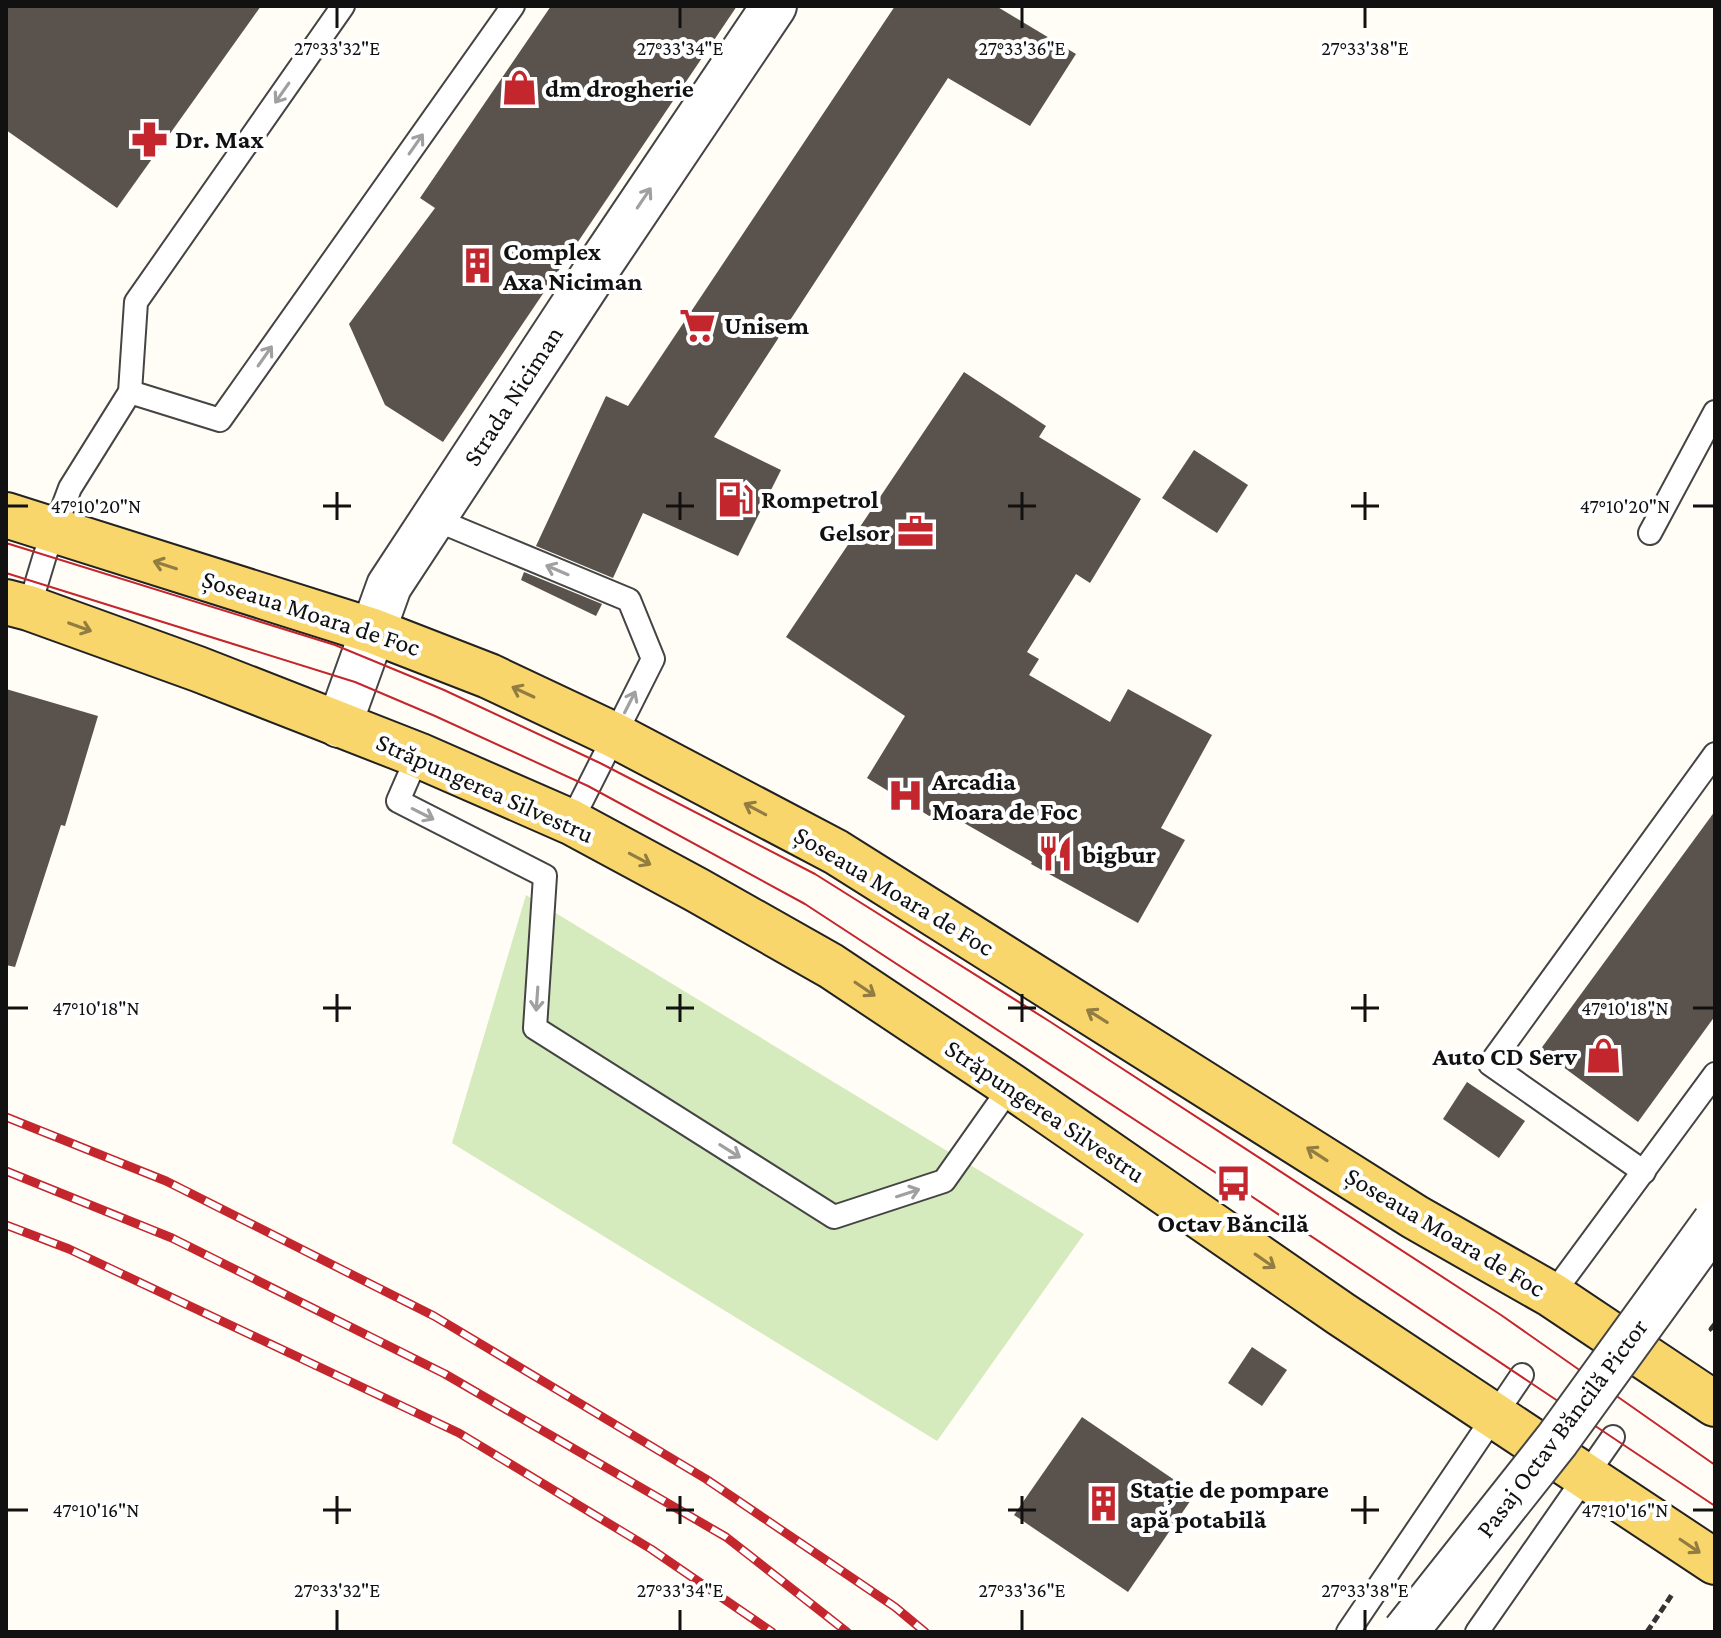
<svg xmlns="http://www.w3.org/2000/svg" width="1721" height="1638" viewBox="0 0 1721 1638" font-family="'Crimson Pro',serif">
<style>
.green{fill:#d5ebbd}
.building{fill:#5a524d}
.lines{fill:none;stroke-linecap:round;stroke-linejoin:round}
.service-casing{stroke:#444;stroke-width:26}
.tertiary-casing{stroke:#444;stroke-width:48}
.primary-casing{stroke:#222;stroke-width:48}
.path{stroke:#333;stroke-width:5;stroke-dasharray:8 4;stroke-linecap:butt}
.service{stroke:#fff;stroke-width:22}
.tertiary{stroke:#fff;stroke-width:44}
.primary{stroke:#f9d66b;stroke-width:44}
.tram{stroke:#c4262e;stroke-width:2}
.rail-casing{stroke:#c4262e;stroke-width:9}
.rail{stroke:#fff;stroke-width:6;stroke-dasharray:18;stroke-linecap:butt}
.tertiary-bridge-casing{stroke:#444;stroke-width:48;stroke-linecap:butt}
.tertiary-bridge{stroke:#fff;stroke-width:44}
.oneway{stroke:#a0a0a0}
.oneway2{stroke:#917d42}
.ticks{fill:none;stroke:#111;stroke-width:3}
.labels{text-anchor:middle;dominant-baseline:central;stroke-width:8;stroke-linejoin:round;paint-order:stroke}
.poi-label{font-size:26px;font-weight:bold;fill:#111;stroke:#fff;text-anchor:start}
.street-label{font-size:26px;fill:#111;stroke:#fff}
.ticks-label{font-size:20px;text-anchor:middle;fill:#111;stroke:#fff;stroke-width:8;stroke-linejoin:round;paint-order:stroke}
</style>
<rect width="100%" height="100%" fill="#fffdf5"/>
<!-- green -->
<polygon class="green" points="526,895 1084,1234 937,1441 452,1143"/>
<!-- building -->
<g class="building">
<polygon points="6,6 261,6 117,208 6,130"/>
<polygon points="551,6 737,6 443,442 385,405 349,324 435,208 420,198"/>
<polygon points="895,6 996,6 1076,54 1030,126 948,78 714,437 781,470 738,556 643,513 613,578 536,546 606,396 628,406"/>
<polygon points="964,372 1046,426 1039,437 1141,499 1090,583 1076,574 1027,652 1039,659 1029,675 1110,722 1128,689 1212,735 1161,828 1185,840 1138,923 1031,864 1032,862 945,812 939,822 867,778 905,716 786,637"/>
<polygon points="1194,450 1248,485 1217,533 1162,498"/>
<polygon points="524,572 602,604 596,616 521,580"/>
<polygon points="6,689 98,716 65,826 61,825 15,967 6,965"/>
<polygon points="1715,811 1715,1016 1638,1122 1540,1050"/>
<polygon points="1467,1082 1525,1121 1499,1158 1443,1119"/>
<polygon points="1252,1347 1287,1370 1262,1406 1228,1383"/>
<polygon points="1082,1417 1195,1494 1128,1592 1014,1515"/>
</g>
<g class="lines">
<defs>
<g id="service">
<polyline points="130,392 220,420 513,6"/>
<polyline points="432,518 629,600 653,659 571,822"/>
<polyline points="1650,533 1715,412"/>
<polyline points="29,608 45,555 70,488 130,392 136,302 343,6"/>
<polyline points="418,755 398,801 545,876 535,1028 834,1217 944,1181 1011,1086"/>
<polyline points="1644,1172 1490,1064 1715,754"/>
<polyline points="1552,1295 1715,1074"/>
<polyline points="1348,1632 1522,1375"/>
<polyline points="1477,1632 1613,1437"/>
</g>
<polyline id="tertiary" points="339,725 389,586 601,263 774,6"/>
<g id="primary">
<polyline points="6,515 373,631 489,676 614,735 836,852 1415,1217 1552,1295 1715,1404"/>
<polyline points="6,602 29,608 198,669 418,755 571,822 697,890 831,966 1011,1086 1341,1314 1715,1562"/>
</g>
</defs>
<!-- service casing -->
<use href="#service" class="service-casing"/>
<!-- tertiary casing -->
<use href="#tertiary" class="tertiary-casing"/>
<!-- primary casing -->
<use href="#primary" class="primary-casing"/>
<!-- path -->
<g class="path">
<polyline points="1715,1324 1711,1329 1715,1332"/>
<polyline points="1647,1632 1673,1593"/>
</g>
<!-- service -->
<use href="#service" class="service"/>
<!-- tertiary -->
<use href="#tertiary" class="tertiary"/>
<!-- primary -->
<use href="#primary" class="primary"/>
<!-- tram -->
<g class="tram">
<polyline points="6,543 335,645 444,690 600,763 815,874 1049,1021 1501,1315 1715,1465"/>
<polyline points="6,573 355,682 435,716 588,786 805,904 1233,1184 1715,1506"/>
</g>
<defs>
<g id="rail">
<polyline points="6,1117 166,1181 434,1316 706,1479 895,1607 925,1632"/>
<polyline points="6,1171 172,1238 445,1374 726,1537 847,1632"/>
<polyline points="6,1225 69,1249 459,1433 651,1549 772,1632"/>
</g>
</defs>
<!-- rail casing -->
<use href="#rail" class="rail-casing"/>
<!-- rail -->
<use href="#rail" class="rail"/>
<defs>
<polyline id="tertiary-bridge" points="1405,1632 1557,1440 1715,1222"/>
</defs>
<!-- tertiary-bridge casing -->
<use href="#tertiary-bridge" class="tertiary-bridge-casing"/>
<!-- tertiary-bridge -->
<use href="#tertiary-bridge" class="tertiary-bridge"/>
</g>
<!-- one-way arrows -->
<defs><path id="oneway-shaft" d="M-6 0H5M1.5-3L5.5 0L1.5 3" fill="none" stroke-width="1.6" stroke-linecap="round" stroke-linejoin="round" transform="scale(2)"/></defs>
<g class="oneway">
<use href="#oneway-shaft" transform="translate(282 93) rotate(125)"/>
<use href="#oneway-shaft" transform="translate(416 144) rotate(-55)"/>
<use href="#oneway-shaft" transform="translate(644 198) rotate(-56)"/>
<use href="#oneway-shaft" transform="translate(265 356) rotate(-55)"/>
<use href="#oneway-shaft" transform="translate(557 570) rotate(-157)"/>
<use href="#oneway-shaft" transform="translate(630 702) rotate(-63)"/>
<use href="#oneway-shaft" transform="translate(423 814) rotate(27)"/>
<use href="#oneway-shaft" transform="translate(537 999) rotate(94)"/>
<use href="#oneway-shaft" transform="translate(730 1151) rotate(32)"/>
<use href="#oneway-shaft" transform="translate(908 1193) rotate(-18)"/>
</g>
<g class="oneway2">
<use href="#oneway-shaft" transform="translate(165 565) rotate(-162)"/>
<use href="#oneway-shaft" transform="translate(80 627) rotate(20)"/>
<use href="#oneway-shaft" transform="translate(523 692) rotate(-155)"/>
<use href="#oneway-shaft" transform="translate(755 809) rotate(-152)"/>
<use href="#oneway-shaft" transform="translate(640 859) rotate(28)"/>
<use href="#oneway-shaft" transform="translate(865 989) rotate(34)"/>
<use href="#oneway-shaft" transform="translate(1097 1016) rotate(-148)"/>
<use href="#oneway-shaft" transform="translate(1317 1154) rotate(-147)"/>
<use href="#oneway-shaft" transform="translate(1265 1261) rotate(35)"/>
<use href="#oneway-shaft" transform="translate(1690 1546) rotate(34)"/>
</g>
<!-- ticks -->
<path class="ticks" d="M337,8v20M680,8v20M1022,8v20M1365,8v20M337,492v28M680,492v28M1022,492v28M1365,492v28M8,506h20M323,506h28M666,506h28M1008,506h28M1351,506h28M1693,506h20M337,994v28M680,994v28M1022,994v28M1365,994v28M8,1008h20M323,1008h28M666,1008h28M1008,1008h28M1351,1008h28M1693,1008h20M337,1496v28M680,1496v28M1022,1496v28M1365,1496v28M8,1510h20M323,1510h28M666,1510h28M1008,1510h28M1351,1510h28M1693,1510h20M337,1610v20M680,1610v20M1022,1610v20M1365,1610v20"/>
<!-- icons -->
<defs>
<symbol id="shop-bare" viewBox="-9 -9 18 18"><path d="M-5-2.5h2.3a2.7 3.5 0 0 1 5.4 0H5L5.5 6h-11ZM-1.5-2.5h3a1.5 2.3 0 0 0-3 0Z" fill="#c4262e" stroke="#fff" stroke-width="2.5" paint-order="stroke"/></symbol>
<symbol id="pharmacy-bare" viewBox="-9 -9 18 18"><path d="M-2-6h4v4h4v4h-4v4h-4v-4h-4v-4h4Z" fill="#c4262e" stroke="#fff" stroke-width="2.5" paint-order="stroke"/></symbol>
<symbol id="building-bare" viewBox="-9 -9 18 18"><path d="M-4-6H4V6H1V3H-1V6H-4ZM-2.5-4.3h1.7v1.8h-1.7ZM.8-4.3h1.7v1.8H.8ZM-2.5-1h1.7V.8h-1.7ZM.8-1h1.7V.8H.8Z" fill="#c4262e" stroke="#fff" stroke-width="2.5" paint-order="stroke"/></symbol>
<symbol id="supermarket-bare" viewBox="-9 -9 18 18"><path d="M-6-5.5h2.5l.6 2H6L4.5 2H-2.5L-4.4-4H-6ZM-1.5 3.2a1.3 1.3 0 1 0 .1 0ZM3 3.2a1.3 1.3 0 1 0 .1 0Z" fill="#c4262e" stroke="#fff" stroke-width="2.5" paint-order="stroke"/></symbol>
<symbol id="fuel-bare" viewBox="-9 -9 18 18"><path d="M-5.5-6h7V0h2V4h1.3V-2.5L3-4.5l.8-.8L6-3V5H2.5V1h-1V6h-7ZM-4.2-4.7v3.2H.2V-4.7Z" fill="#c4262e" stroke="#fff" stroke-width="2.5" paint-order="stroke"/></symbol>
<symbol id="office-bare" viewBox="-9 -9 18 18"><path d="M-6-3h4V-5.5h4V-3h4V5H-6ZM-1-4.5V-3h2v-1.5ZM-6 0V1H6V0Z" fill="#c4262e" stroke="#fff" stroke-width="2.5" paint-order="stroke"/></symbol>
<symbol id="hospital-bare" viewBox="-9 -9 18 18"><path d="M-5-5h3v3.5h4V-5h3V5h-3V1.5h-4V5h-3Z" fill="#c4262e" stroke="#fff" stroke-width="2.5" paint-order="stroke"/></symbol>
<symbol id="restaurant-bare" viewBox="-9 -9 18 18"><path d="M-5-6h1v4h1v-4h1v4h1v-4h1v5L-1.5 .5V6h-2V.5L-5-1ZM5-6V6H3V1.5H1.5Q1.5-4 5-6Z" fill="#c4262e" stroke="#fff" stroke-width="2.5" paint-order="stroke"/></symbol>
<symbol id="bus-bare" viewBox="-9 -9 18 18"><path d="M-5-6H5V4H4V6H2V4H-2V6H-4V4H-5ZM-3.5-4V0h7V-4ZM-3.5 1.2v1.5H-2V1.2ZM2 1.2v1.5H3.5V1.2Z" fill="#c4262e" stroke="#fff" stroke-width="2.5" paint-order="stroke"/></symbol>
</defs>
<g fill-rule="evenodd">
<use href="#shop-bare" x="494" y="62" width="51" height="51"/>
<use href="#pharmacy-bare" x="124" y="114" width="51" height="51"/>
<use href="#building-bare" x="452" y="240" width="51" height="51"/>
<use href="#supermarket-bare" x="672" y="300" width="51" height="51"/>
<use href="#fuel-bare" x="710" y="474" width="51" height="51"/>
<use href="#office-bare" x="890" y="506" width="51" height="51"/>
<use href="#hospital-bare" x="880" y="770" width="51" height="51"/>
<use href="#restaurant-bare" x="1030" y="828" width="51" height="51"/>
<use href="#shop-bare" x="1578" y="1030" width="51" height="51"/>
<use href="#bus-bare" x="1208" y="1158" width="51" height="51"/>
<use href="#building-bare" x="1078" y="1478" width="51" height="51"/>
</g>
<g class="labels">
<!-- poi labels -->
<g class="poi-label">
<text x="545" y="88">dm drogherie</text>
<text x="175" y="139">Dr. Max</text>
<text x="503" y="251">Complex<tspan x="503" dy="30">Axa Niciman</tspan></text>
<text x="724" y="325">Unisem</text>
<text x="761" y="499">Rompetrol</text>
<text x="890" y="532" text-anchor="end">Gelsor</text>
<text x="932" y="781">Arcadia<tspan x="932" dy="30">Moara de Foc</tspan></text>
<text x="1082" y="854">bigbur</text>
<text x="1577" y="1056" text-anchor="end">Auto CD Serv</text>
<text x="1233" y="1223" text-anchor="middle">Octav Băncilă</text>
<text x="1130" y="1489">Stație de pompare<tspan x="1130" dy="30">apă potabilă</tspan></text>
</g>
<!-- street labels -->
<g class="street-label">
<text transform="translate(513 396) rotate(-57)">Strada Niciman</text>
<text transform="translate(311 613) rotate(18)">Șoseaua Moara de Foc</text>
<text transform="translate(485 788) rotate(24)">Străpungerea Silvestru</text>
<text transform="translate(894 891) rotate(31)">Șoseaua Moara de Foc</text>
<text transform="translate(1045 1111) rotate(34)">Străpungerea Silvestru</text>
<text transform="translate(1445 1232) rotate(31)">Șoseaua Moara de Foc</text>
<text transform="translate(1562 1428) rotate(-53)">Pasaj Octav Băncilă Pictor</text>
</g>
</g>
<g class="ticks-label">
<text x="337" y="55">27°33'32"E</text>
<text x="680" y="55">27°33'34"E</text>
<text x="1022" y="55">27°33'36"E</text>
<text x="1365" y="55">27°33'38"E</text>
<text x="96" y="513">47°10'20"N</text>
<text x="1625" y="513">47°10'20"N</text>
<text x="96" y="1015">47°10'18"N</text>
<text x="1625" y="1015">47°10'18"N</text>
<text x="96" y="1517">47°10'16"N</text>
<text x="1625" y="1517">47°10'16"N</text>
<text x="337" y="1597">27°33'32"E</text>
<text x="680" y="1597">27°33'34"E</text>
<text x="1022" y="1597">27°33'36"E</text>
<text x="1365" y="1597">27°33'38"E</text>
</g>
<!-- border -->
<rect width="1721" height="1638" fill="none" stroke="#111111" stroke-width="16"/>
</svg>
